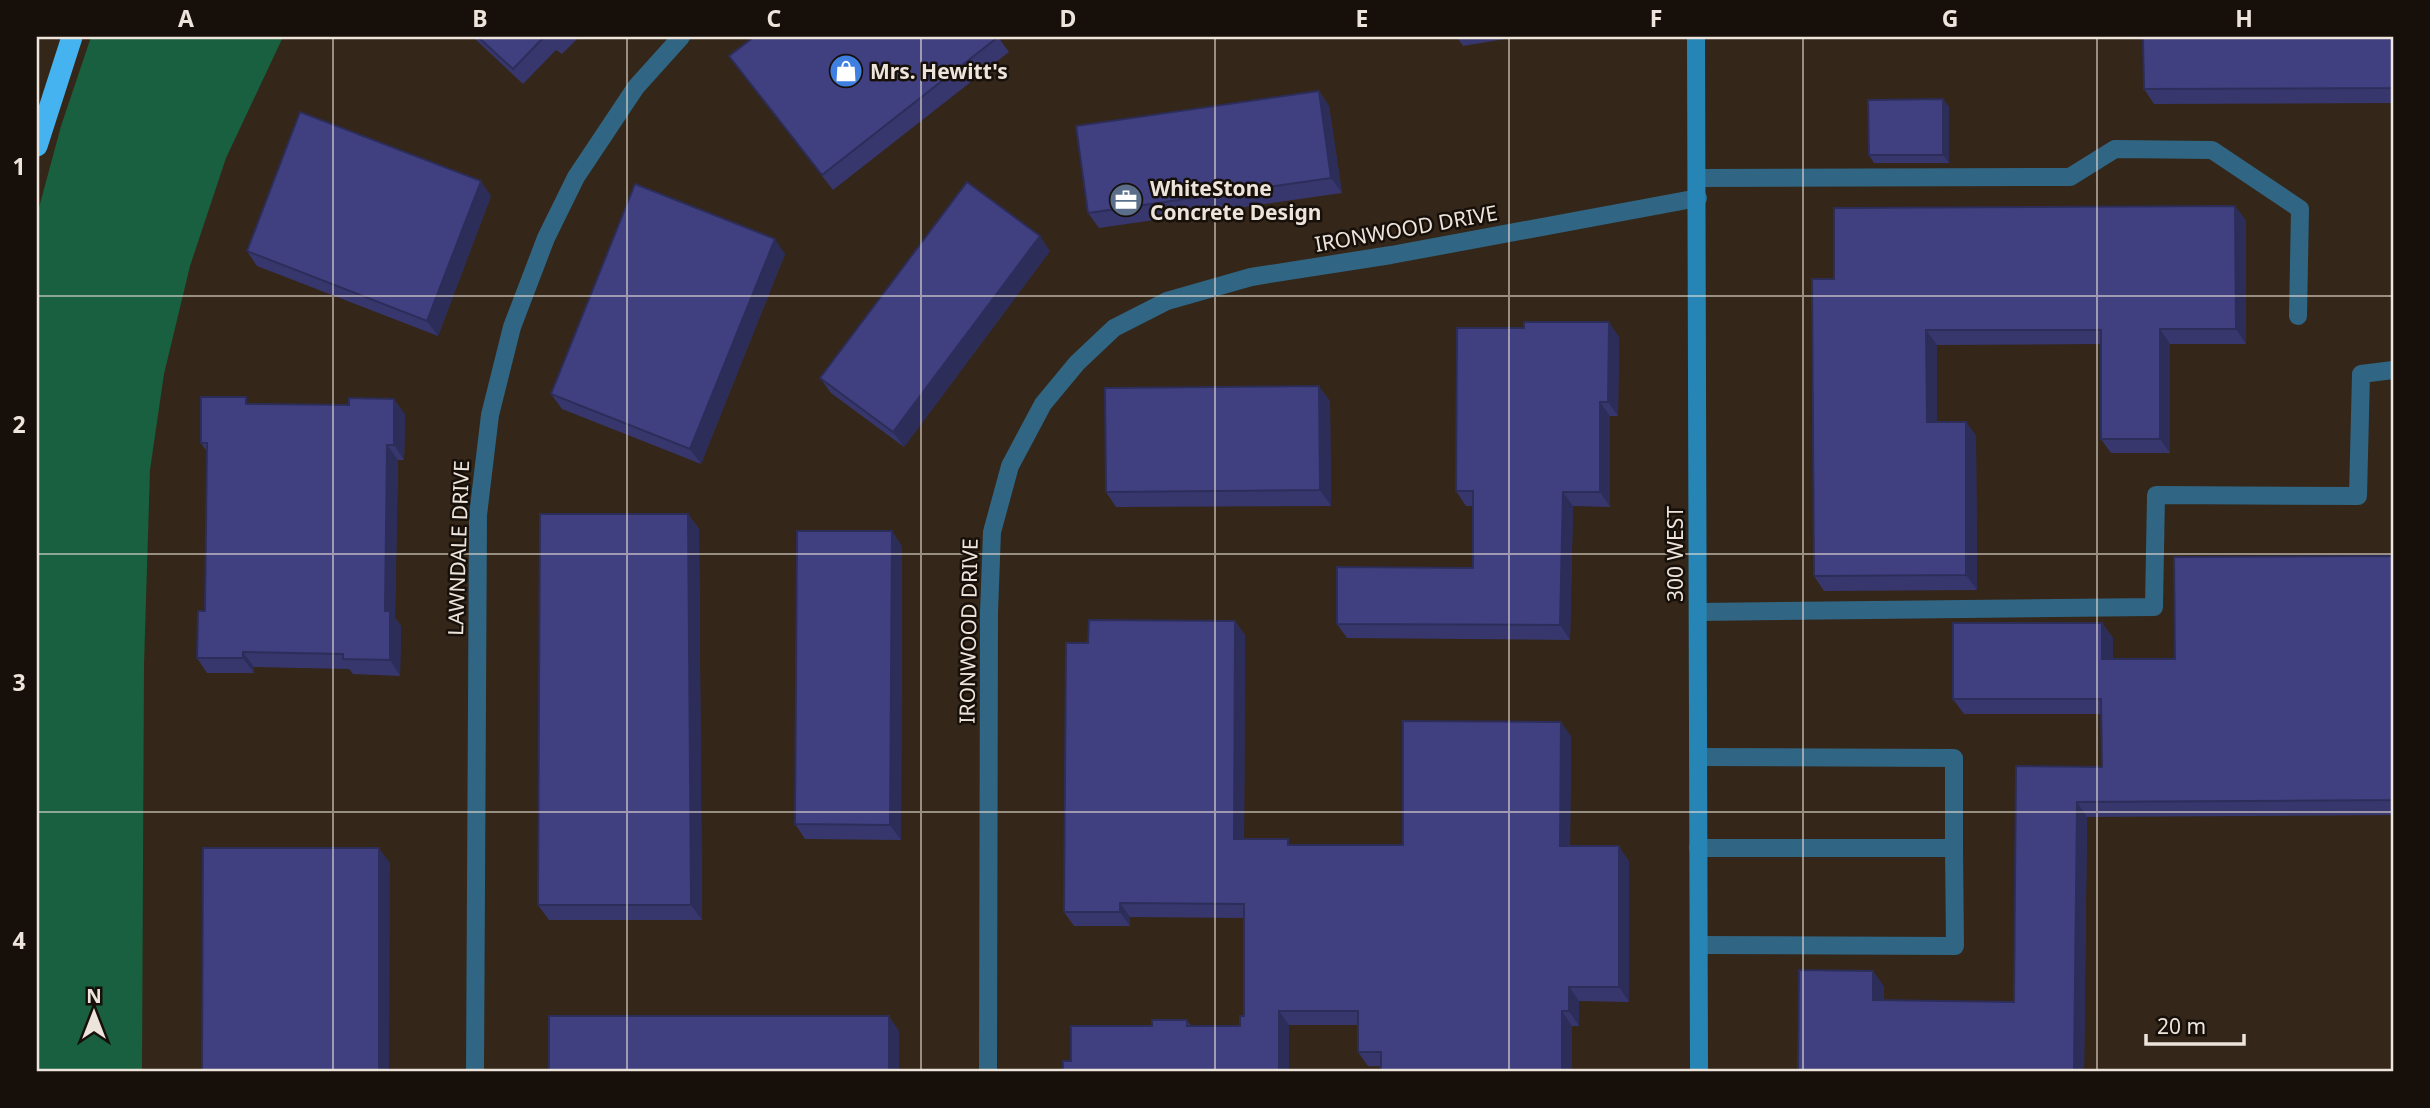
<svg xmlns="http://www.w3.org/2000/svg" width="2430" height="1108" viewBox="0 0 2430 1108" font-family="'Noto Sans',sans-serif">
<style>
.green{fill:#18603f}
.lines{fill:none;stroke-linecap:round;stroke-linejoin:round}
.lane{stroke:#306583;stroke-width:18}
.street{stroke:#306583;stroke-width:18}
.secondary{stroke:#2785b5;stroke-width:18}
.highway{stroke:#44b3ef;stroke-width:21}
.wall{fill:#37376e}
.shaded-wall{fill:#2d2d5a}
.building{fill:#404080;stroke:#2d2d5a;stroke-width:2}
.grid{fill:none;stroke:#ede4db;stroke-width:2;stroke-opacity:0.55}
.labels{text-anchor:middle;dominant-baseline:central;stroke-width:5;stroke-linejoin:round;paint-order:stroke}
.poi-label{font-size:21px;font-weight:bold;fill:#ede4db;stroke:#17100a;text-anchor:start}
.street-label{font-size:21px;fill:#ede4db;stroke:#17100a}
.neatline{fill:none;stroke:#ede4db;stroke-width:2.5}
.grid-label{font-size:23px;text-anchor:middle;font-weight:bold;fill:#ede4db}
</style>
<rect width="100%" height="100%" fill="#342618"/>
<!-- green -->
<polygon class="green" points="91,37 283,37 226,158 190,266 164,374 150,470 144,665 142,1071 37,1071 37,215 61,126"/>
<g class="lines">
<!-- lane -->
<g class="lane">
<polyline points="1697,178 2070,177 2115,149 2212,150 2300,209 2298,316"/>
<polyline points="1698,612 2154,607 2156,495 2358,496 2361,374 2393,370"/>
<polyline points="1698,848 1954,848 1954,758 1699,757"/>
<polyline points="1699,945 1955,946 1954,848"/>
</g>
<!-- street -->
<g class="street">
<polyline points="475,1071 478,515 490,415 512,327 546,238 576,177 636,87 681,37"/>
<polyline points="988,1071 989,613 992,532 1010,466 1043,404 1077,363 1114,328 1167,301 1251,277 1391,255 1698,198"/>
</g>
<!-- secondary -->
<polyline class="secondary" points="1696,37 1699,1071"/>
<!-- highway -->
<polyline class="highway" points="37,146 72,37"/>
</g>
<!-- wall -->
<g class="wall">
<polygon points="473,37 579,37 562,54 556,50 523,84"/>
<polygon points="998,37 1009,52 833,190 740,71 729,56"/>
<polygon points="1457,37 1517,37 1463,46"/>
<polygon points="2393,37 2393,103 2154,104 2144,89"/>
<polygon points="1319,91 1329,106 1342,193 1099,228 1088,213"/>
<polygon points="1943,99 1949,107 1949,163 1874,163 1869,155"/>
<polygon points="491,196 438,336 257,266 247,251"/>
<polygon points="2235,206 2246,221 2246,344 2170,344 2170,453 2111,453 2101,439 2101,344 1937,345 1937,422 1966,422 1976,436 1977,590 1824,591 1814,576 1834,279"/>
<polygon points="1050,251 904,447 831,393 820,378"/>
<polygon points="785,254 701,464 562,409 551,394"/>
<polygon points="1619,337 1618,416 1610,416 1610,507 1573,506 1570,640 1347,638 1337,624 1473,568 1473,506 1466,506 1456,491"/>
<polygon points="1330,401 1331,506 1116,507 1106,492"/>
<polygon points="251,404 405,414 404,460 398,460 395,618 401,626 400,676 353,674 349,669 254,667 254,673 207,673 197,658 205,611 207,452 201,443"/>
<polygon points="688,514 699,529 702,920 549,920 538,905"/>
<polygon points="902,546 901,840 805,839 795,824"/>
<polygon points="2393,556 2393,815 2087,817 2084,1071 1798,1071 1873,971 1884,987 1884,1000 2014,1002 2016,766 2102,767 2101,714 1964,714 1953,699 2102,623 2113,638 2113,659 2175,659"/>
<polygon points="1235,621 1245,635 1244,839 1293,845 1403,845 1571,736 1570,846 1629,861 1629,1002 1579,1001 1579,1026 1572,1026 1572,1071 1368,1066 1358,1052 1358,1025 1289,1025 1289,1071 1063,1071 1071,1061 1152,1026 1187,1020 1191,1026 1240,1026 1244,1016 1244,918 1130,917 1130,926 1074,926 1064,912 1088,643"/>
</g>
<!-- shaded-wall -->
<g class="shaded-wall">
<polygon points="1319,91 1329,106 1342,193 1331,178"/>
<polygon points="1943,99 1949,107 1949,163 1943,155"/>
<polygon points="481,181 491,196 438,336 427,321"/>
<polygon points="2235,206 2246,221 2246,344 2236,329"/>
<polygon points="1040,236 1050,251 904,447 893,432"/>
<polygon points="775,239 785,254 701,464 690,449"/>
<polygon points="1609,322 1619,337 1618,416 1608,402"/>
<polygon points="2160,329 2170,344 2170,453 2160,439"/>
<polygon points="1926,330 1937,345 1937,437 1927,422"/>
<polygon points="1319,386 1330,401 1331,506 1320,490"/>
<polygon points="394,399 405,414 404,460 394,445"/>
<polygon points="1600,402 1610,416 1610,507 1600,492"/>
<polygon points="1966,422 1976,436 1977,590 1966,575"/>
<polygon points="387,445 398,460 395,618 401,626 400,676 390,660 385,611"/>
<polygon points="1563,492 1573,506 1570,640 1560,625"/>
<polygon points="688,514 699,529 702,920 691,905"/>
<polygon points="892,531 902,546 901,840 890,825"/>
<polygon points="1235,621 1245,635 1244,853 1234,839"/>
<polygon points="2102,623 2113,638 2113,674 2102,659"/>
<polygon points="243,652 254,667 254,673 243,658"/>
<polygon points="1561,722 1571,736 1570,860 1560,846"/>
<polygon points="2077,802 2087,817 2084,1071 2074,1071"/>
<polygon points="1619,846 1629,861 1629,1002 1619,987"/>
<polygon points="379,848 390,863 389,1071 379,1071"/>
<polygon points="1120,903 1130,917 1130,926 1120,912"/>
<polygon points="1873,971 1884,987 1884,1015 1873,1000"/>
<polygon points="1569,987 1579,1001 1579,1026 1569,1011"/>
<polygon points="1279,1011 1289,1025 1289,1071 1279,1071"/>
<polygon points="1562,1011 1572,1026 1572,1071 1562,1071"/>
<polygon points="889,1016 899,1031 899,1071 889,1071"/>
</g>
<!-- building -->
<g class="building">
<polygon points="478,37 544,37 513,69"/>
<polygon points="754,37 998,37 822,175 729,56"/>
<polygon points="2143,37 2393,37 2393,88 2144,89"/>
<polygon points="1319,91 1331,178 1088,213 1076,126"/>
<polygon points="1943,99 1943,155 1869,155 1868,100"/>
<polygon points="300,112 481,181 427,321 247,251"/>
<polygon points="967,182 1040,236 893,432 820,378"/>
<polygon points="635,184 775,239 690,449 551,394"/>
<polygon points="2235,206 2236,329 2160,329 2160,439 2101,439 2101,330 1926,330 1927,422 1966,422 1966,575 1814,576 1812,279 1834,279 1834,208"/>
<polygon points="1524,322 1609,322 1608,402 1600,402 1600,492 1563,492 1560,625 1337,624 1337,567 1473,568 1473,491 1456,491 1457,328 1524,328"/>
<polygon points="1319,386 1320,490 1106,492 1105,388"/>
<polygon points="201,397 246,397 246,404 349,405 349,398 394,399 394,445 387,445 385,611 390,611 390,660 343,659 343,654 243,652 243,658 197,658 198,611 205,611 207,443 201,443"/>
<polygon points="540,514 688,514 691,905 538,905"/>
<polygon points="797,531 892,531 890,825 795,824"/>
<polygon points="2393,556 2393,800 2077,802 2074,1071 1798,1071 1799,970 1873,971 1873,1000 2014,1002 2016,766 2102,767 2101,699 1953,699 1953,623 2102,623 2102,659 2175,659 2174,557"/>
<polygon points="1089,620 1235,621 1234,839 1288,839 1288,845 1403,845 1403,721 1561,722 1560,846 1619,846 1619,987 1569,987 1569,1011 1562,1011 1562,1071 1381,1071 1381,1052 1358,1052 1358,1011 1279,1011 1279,1071 1063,1071 1063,1061 1071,1061 1071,1026 1152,1026 1152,1020 1187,1020 1187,1026 1240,1026 1240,1016 1244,1016 1244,904 1120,903 1120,912 1064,912 1066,643 1088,643"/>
<polygon points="203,848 379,848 379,1071 202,1071"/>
<rect x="549" y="1016" width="340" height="55"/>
</g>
<!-- grid -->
<path class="grid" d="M333,37v1034M627,37v1034M921,37v1034M1215,37v1034M1509,37v1034M1803,37v1034M2097,37v1034M37,296h2356M37,554h2356M37,812h2356"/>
<!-- icons -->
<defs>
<symbol id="shop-disc" viewBox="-11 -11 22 22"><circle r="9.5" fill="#3f7fe0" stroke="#17100a"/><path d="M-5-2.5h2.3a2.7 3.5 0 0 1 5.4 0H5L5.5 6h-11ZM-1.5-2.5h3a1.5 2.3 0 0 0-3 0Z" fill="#fff"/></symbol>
<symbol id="office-disc" viewBox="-11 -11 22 22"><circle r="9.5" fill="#5c6f8a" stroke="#17100a"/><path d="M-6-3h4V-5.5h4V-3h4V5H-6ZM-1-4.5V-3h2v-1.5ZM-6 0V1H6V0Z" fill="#fff"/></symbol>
</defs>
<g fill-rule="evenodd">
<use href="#shop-disc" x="827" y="52" width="38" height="38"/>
<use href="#office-disc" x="1107" y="181" width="38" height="38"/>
</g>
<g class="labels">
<!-- poi labels -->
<g class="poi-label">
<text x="870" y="71">Mrs. Hewitt's</text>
<text x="1150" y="188">WhiteStone<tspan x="1150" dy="24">Concrete Design</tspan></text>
</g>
<!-- street labels -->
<g class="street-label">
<text transform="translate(1406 228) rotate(-10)">IRONWOOD DRIVE</text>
<text transform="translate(458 548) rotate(-88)">LAWNDALE DRIVE</text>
<text transform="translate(1675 554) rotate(-90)">300 WEST</text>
<text transform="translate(968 631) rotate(-89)">IRONWOOD DRIVE</text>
</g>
</g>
<!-- border -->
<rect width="2430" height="1108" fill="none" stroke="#17100a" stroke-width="77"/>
<!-- north arrow -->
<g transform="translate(94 1013)" stroke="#17100a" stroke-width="5" paint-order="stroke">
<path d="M0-5L12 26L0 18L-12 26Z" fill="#ede4db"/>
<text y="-10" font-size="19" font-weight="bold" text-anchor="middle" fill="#ede4db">N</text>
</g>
<!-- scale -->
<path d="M2146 1034v10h98v-10" fill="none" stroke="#ede4db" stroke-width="3.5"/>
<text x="2157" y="1034" font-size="21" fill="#ede4db" stroke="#17100a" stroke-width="5" paint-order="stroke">20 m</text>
<rect x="38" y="38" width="2354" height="1032" class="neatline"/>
<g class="grid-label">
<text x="186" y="27">A</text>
<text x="480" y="27">B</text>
<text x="774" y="27">C</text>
<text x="1068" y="27">D</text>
<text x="1362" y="27">E</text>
<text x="1656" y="27">F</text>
<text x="1950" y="27">G</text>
<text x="2244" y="27">H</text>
<text x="19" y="175">1</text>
<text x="19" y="433">2</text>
<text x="19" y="691">3</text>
<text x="19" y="949">4</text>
</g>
</svg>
